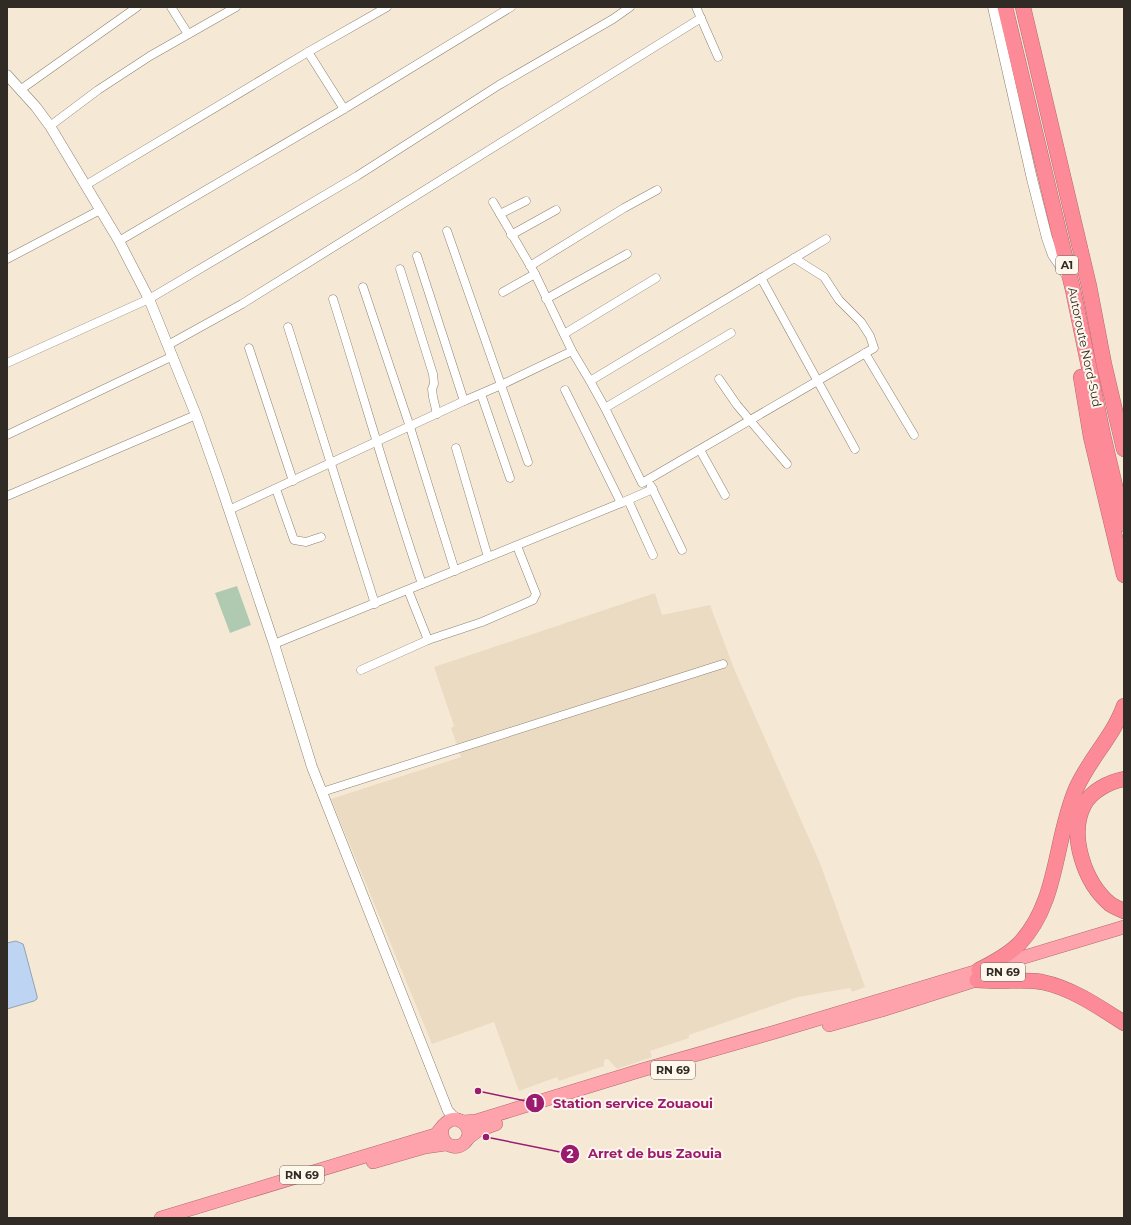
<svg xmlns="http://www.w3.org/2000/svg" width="1131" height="1225" viewBox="0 0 1131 1225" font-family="Montserrat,sans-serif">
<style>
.built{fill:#ecdbc3}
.green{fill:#b0cab2}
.water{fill:#bdd5f2;stroke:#93a2b4}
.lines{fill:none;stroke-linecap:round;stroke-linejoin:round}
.minor-casing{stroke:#8d8271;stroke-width:9}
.tertiary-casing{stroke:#8d8271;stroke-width:11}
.trunk-casing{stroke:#b5696f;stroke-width:14}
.motorway-casing{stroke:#b5696f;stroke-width:16}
.minor{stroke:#fff;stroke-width:8}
.tertiary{stroke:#fff;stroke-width:10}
.trunk{stroke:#fea2ac;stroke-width:13}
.motorway{stroke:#fd8a97;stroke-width:15}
.labels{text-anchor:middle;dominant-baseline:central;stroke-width:4;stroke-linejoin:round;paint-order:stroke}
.shield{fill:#fff7ec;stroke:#6e6961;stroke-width:1}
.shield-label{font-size:11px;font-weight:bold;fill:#302c25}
.street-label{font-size:12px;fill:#302c25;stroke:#fff7ec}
.leader{fill:none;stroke:#9b1b6f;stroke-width:1.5}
.callout-dot{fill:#9b1b6f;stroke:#fff7ec;stroke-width:1.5}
.mark-label{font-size:12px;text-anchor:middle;font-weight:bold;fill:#fff}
.callout-label{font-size:13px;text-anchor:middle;font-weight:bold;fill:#9b1b6f;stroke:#fff7ec;stroke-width:4;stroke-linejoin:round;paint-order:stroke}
</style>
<rect width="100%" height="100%" fill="#f5e9d6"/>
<!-- built -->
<polygon class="built" points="655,593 662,615 710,605 735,671 820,863 865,987 852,992 850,988 798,997 689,1035 689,1038 650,1051 652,1057 617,1069 608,1059 604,1060 604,1066 559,1081 557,1077 519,1091 494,1022 432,1044 331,799 461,757 451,728 454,726 434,667"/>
<!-- green -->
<polygon class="green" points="237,586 251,625 230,633 215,593"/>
<!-- water -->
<polygon class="water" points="16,941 23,944 24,947 37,996 37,999 34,1001 7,1009 7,943"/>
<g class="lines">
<defs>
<g id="minor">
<polyline points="171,7 188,34"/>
<polyline points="696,7 718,57"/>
<polyline points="308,52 344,109"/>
<polyline points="20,90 137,7"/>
<polyline points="50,126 98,90 150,56 236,7"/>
<polyline points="86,185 308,52 387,7"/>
<polyline points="493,202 535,274 572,351 590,381 605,408 642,483 874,348 870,336 861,322 839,300 824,277 794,258"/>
<polyline points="500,214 526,201"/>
<polyline points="447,231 528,462"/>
<polyline points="511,235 556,210"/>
<polyline points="119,241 344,109 511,7"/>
<polyline points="417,256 464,401"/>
<polyline points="7,259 100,210"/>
<polyline points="530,266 624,208 657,190"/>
<polyline points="400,269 433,374 434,384 432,389 433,397 437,414"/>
<polyline points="761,278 855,449"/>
<polyline points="363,287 410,427 455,571"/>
<polyline points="503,292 535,274"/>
<path d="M333,299c30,95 57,191 89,285"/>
<polyline points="546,299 627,254"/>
<polyline points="288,327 375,604"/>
<polyline points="564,334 656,278"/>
<polyline points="168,345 242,304 701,18"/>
<polyline points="249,348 293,481"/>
<polyline points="865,353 914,435"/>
<polyline points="7,363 149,299 357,176 499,85 613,19 630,7"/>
<polyline points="719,379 737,405 787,464"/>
<polyline points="590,381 826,239"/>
<polyline points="565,390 621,503 653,489"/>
<polyline points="481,394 510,478"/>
<polyline points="605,408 731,333"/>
<polyline points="7,435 173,356"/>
<polyline points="456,448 488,557"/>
<polyline points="700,450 725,495"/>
<polyline points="651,486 682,550"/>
<polyline points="276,489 294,540 306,542 321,537"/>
<polyline points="7,496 196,415"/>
<polyline points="628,500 653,555"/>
<polyline points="229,510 464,401 501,385 572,351"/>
<polyline points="408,590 428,640"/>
<polyline points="274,644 621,503"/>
<polyline points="361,670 428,640 482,622 533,600 536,594 517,546"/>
<polyline points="322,792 723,664"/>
</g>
<g id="tertiary">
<polyline points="993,7 1032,179 1047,238 1053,255 1066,274"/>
<polyline points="7,75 36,107 50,126 119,241 149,299 196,415 218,477 274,644 312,767 448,1111 453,1116 459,1120"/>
</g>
<g id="trunk">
<polyline points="829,1025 882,1010 973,981"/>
<polyline points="462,1122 476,1121 642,1070 775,1032 1124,927"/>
<polyline points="468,1138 477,1131 496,1124"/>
<polyline points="373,1162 425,1147 446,1144"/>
<path d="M161,1218l274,-83c5,-4 6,-8 11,-12 10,-9 22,0 23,11 -4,19 -29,15 -27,-4"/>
</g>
<g id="motorway">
<polyline points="1005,7 1073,290 1103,435 1124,524"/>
<polyline points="1023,7 1089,286 1104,364 1124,449"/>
<polyline points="1081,377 1091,437 1124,575"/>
<path d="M1124,779c-15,3 -33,12 -40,26 -16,31 1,78 26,99 4,3 10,5 14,7"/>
<path d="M979,970c14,-7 29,-15 40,-26 40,-42 35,-104 57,-155 13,-30 37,-52 48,-83"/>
<path d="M977,980c21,2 44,-1 65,2 30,6 57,25 82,41"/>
</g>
</defs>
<!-- minor casing -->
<use href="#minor" class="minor-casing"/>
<!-- tertiary casing -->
<use href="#tertiary" class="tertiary-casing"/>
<!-- trunk casing -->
<use href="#trunk" class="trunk-casing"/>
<!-- motorway casing -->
<use href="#motorway" class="motorway-casing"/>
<!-- minor -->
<use href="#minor" class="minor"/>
<!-- tertiary -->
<use href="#tertiary" class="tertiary"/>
<!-- trunk -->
<use href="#trunk" class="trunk"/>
<!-- motorway -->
<use href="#motorway" class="motorway"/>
</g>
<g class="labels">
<!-- shield labels -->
<g class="shield">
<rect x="1056" y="256" width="22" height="18" rx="3"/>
<rect x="981" y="963" width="44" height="18" rx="3"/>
<rect x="651" y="1061" width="44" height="18" rx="3"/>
<rect x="280" y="1166" width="44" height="18" rx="3"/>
</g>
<g class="shield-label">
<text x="1067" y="265">A1</text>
<text x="1003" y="972">RN 69</text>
<text x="673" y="1070">RN 69</text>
<text x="302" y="1175">RN 69</text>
</g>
<!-- street labels -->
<g class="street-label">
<text transform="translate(1085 347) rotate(78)">Autoroute Nord-Sud</text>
</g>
</g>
<!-- callouts -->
<path class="leader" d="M478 1091L535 1103M486 1137L570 1154"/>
<g class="callout-dot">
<circle cx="478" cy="1091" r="4"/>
<circle cx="486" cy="1137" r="4"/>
<circle cx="535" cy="1103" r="10"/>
<circle cx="570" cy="1154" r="10"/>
</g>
<g class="mark-label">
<text x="535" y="1107">1</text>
<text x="570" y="1158">2</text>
</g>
<g class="callout-label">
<text x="633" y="1108">Station service Zouaoui</text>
<text x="655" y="1158">Arret de bus Zaouia</text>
</g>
<!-- border -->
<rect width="1131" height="1225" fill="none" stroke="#302c25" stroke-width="16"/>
</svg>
